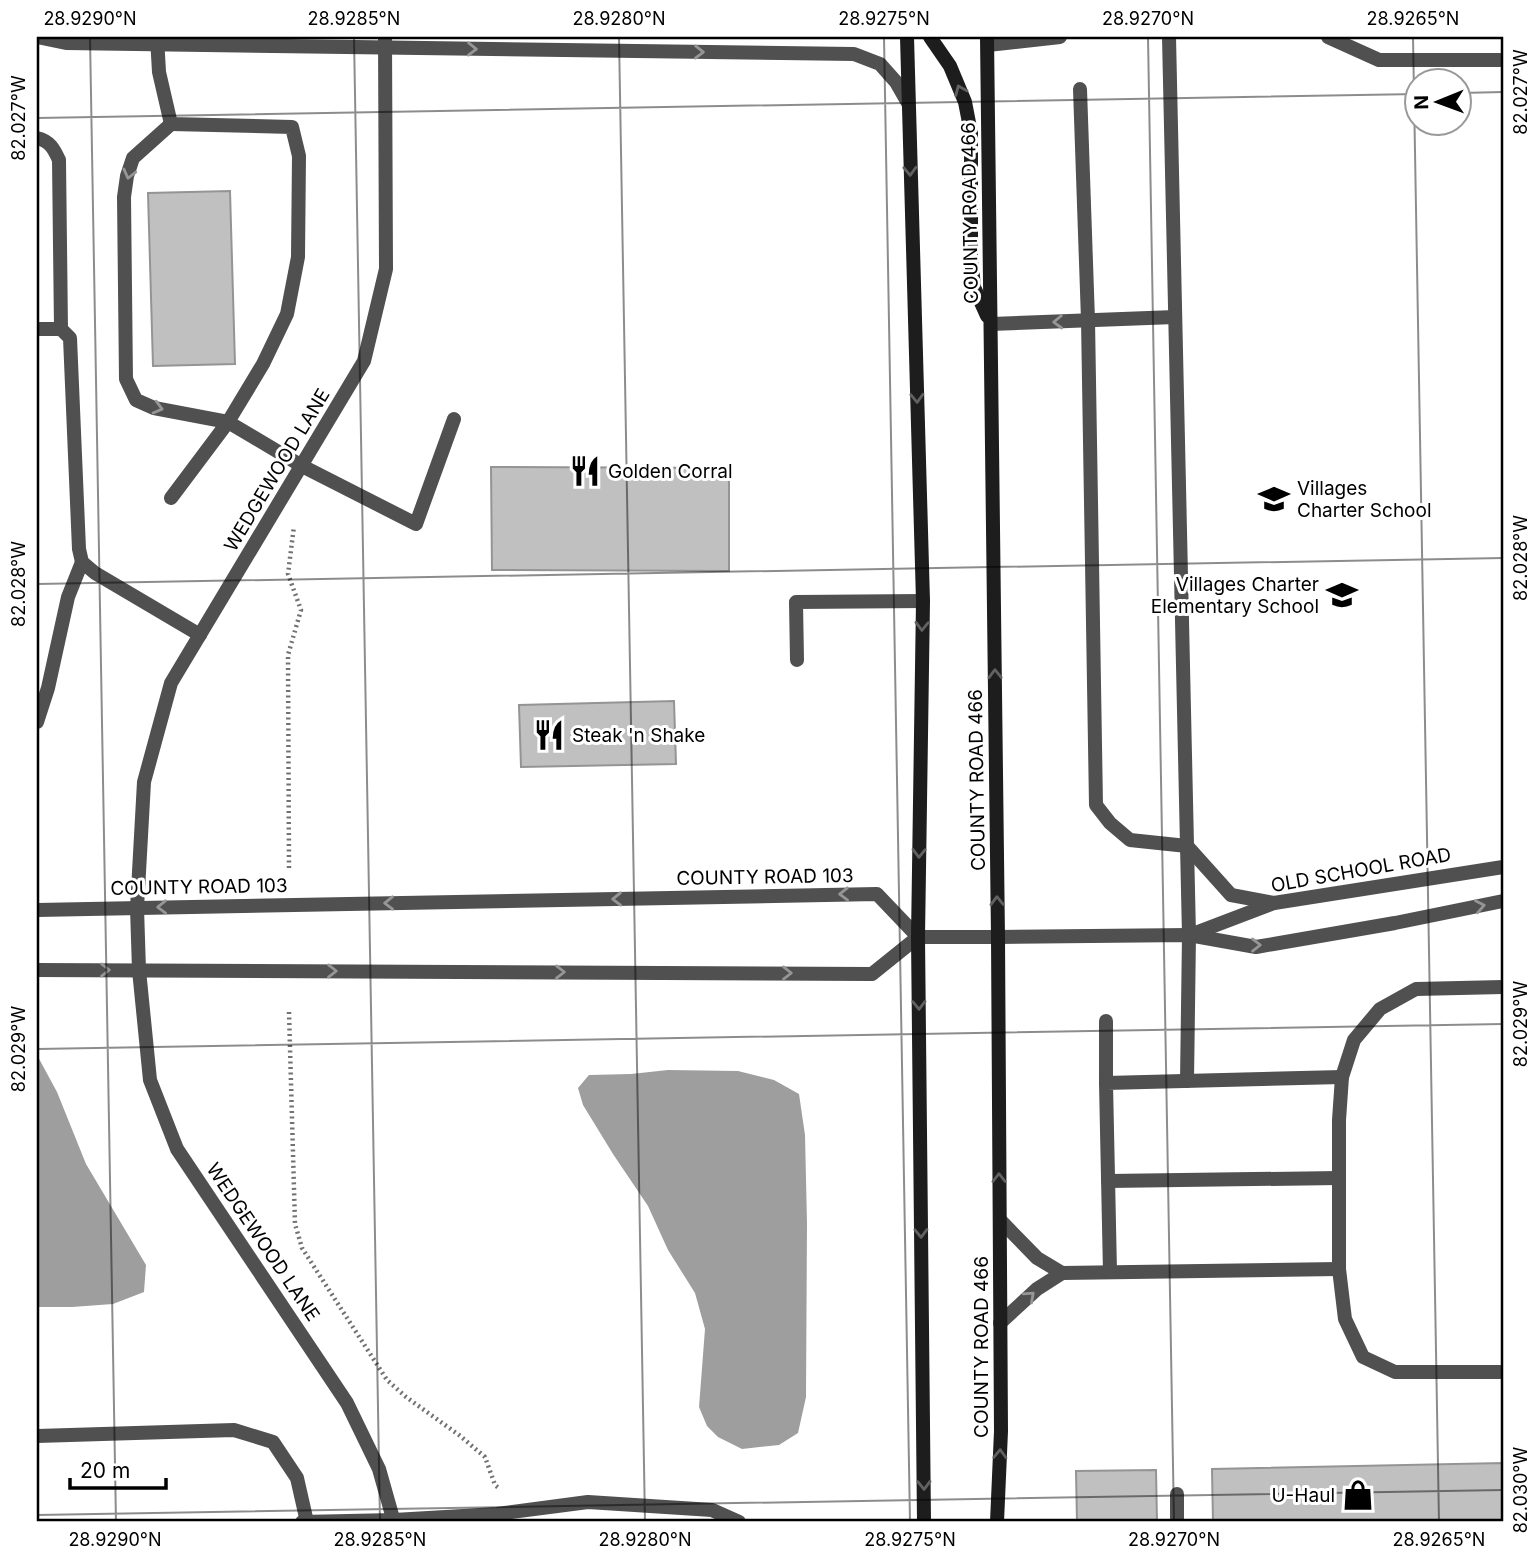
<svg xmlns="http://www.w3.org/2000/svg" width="1540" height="1559" viewBox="0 0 1540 1559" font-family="Inter,sans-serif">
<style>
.water{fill:#9e9e9e}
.building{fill:#c0c0c0;stroke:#949494;stroke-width:2}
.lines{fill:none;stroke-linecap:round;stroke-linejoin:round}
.path{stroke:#727272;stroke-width:4.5;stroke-dasharray:2 3.5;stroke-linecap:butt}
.service{stroke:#505050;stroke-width:14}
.minor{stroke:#505050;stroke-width:14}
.tertiary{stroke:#505050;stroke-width:14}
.secondary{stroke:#1d1d1d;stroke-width:14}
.oneway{stroke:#969696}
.oneway2{stroke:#616161}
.ticks{fill:none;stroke:#000;stroke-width:2;stroke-opacity:0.45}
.labels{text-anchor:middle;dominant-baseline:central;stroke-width:6;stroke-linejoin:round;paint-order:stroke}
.street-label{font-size:19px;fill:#000;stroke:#fff}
.poi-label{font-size:19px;fill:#000;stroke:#fff;text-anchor:start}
.neatline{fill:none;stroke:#000;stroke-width:2.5}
.ticks-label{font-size:18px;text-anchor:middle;fill:#000}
</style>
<rect width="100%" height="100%" fill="#fff"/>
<!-- water -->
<g class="water">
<polygon points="37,1055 57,1092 86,1164 146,1265 144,1292 113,1304 72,1307 37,1307"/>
<polygon points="668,1070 738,1071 774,1080 799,1094 805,1135 807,1223 806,1397 798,1433 779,1445 742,1449 718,1437 707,1426 699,1407 705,1329 695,1293 668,1250 648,1206 613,1154 583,1105 578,1088 589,1075 631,1074"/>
</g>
<!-- building -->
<g class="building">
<polygon points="230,191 235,364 153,366 148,193"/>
<polygon points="491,467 729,468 729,571 492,570"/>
<polygon points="674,701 676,764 521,767 519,705"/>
<polygon points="1503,1463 1503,1522 1213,1522 1212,1469"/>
<polygon points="1156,1470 1157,1522 1077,1522 1076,1471"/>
</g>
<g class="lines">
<!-- path -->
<g class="path">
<polyline points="289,868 288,655 301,610 288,574 294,526"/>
<polyline points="289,1012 295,1224 302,1248 387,1380 406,1397 459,1435 485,1457 495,1485 500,1489"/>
</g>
<!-- service -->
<g class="service">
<polyline points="157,37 159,72 171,124 292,127 299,156 298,257 287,314 263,364 228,422 302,466 416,524 454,419"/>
<polyline points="1169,37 1189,935 1187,1081"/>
<polyline points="1328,37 1379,60 1503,60"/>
<polyline points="1080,89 1088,320 1096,805 1110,823 1130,840 1187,846 1231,895 1274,903"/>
<polyline points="171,124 133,158 127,176 124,197 126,379 136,400 154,408 228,422 171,498"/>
<path d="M37,138c13,3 17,11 22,22l2,169"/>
<polyline points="991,324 1175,317"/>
<polyline points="37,329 61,329 70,338 79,549 82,562 95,573 200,635"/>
<polyline points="797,660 796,602 923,601"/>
<polyline points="37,722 48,688 68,597 82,562"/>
<polyline points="1503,987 1416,989 1380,1009 1354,1040 1342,1077 1339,1120 1339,1269 1345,1319 1363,1357 1395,1372 1503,1372"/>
<polyline points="1106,1021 1106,1083"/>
<polyline points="1108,1181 1339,1178"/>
<polyline points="1000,1220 1037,1258 1062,1273 1339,1269"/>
<polyline points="1110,1272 1106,1083 1342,1077"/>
<polyline points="1000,1323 1037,1289 1062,1273"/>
<polyline points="37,1436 234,1430 273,1442 297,1478 307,1522"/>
<polyline points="1177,1494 1177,1522"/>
<polyline points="302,1522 394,1520 497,1514 588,1502 712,1510 739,1522"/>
</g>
<!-- minor -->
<g class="minor">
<polyline points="1190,935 1274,903 1503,867"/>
<polyline points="998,937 1189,935 1256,947 1395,923 1503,901"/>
</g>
<!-- tertiary -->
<g class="tertiary">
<polyline points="37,37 66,43 854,54 880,64 896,82 908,103"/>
<polyline points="385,37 386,269 364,361 171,683 144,782 137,908 139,970 150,1080 177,1149 347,1403 379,1469 394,1522"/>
<polyline points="988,45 1060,37"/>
<polyline points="37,910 877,894 918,937"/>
<polyline points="918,937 998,937"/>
<polyline points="37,970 872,974 918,937"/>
</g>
<!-- secondary -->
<g class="secondary">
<polyline points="907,37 923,601 918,937 924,1522"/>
<polyline points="930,37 950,66 965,102 971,133 971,257 974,287 987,316"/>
<polyline points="987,37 998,937 1001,1431 997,1522"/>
</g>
</g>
<!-- one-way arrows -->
<defs><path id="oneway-chevron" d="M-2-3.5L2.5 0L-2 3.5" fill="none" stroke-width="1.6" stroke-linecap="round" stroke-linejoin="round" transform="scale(1.75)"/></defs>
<g class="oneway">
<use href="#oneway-chevron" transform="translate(472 49) rotate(1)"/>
<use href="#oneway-chevron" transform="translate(699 52) rotate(1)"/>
<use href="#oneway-chevron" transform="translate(129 174) rotate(104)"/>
<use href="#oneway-chevron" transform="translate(1058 322) rotate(178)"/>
<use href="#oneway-chevron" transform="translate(158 408) rotate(15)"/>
<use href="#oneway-chevron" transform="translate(844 894) rotate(179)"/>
<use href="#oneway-chevron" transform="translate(617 899) rotate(179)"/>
<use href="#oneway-chevron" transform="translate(389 903) rotate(179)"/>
<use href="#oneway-chevron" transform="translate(1480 906) rotate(-11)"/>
<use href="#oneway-chevron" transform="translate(162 907) rotate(179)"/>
<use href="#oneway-chevron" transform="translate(1256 945)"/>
<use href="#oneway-chevron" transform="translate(105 970)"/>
<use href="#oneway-chevron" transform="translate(332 971)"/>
<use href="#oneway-chevron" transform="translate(560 972)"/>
<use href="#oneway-chevron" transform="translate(787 973)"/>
<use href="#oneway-chevron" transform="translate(1030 1296) rotate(-42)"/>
</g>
<g class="oneway2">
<use href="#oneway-chevron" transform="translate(960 90) rotate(-113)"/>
<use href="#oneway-chevron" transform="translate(910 171) rotate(88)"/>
<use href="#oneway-chevron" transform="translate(917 398) rotate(88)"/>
<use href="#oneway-chevron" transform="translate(922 626) rotate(91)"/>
<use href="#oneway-chevron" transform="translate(995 674) rotate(-91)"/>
<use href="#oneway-chevron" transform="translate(919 853) rotate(91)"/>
<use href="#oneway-chevron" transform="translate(997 901) rotate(-91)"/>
<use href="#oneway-chevron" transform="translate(919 1005) rotate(89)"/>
<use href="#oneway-chevron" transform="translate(999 1178) rotate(-90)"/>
<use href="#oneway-chevron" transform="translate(921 1233) rotate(89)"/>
<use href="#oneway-chevron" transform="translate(1000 1454) rotate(-88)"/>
<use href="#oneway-chevron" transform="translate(924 1485) rotate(89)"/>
</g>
<!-- ticks -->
<path class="ticks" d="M90,37l26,1485M354,37l26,1485M619,37l26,1485M884,37l26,1485M1148,37l26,1485M1413,37l26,1485M1460,93l43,-1M37,118l1381,-24M37,584l1466,-26M37,1049l1466,-25M37,1515l1466,-25"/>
<!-- icons -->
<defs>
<symbol id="restaurant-bare" viewBox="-9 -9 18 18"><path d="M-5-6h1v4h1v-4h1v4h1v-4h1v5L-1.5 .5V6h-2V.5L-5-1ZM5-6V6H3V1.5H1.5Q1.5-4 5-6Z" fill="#000" stroke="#fff" stroke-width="2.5" paint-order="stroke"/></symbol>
<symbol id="school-bare" viewBox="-9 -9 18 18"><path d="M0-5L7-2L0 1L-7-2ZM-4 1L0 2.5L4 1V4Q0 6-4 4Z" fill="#000" stroke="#fff" stroke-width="2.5" paint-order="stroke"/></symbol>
<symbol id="shop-bare" viewBox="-9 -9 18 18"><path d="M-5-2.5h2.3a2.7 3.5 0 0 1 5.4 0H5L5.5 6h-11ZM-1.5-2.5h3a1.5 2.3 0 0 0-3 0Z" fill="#000" stroke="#fff" stroke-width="2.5" paint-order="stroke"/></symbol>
</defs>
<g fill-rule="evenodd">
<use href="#restaurant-bare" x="563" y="449" width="44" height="44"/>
<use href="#school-bare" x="1252" y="477" width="44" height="44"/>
<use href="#school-bare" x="1320" y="573" width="44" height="44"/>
<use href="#restaurant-bare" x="527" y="713" width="44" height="44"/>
<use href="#shop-bare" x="1336" y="1473" width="44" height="44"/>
</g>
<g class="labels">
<!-- street labels -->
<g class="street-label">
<text transform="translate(970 213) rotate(-91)">COUNTY ROAD 466</text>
<text transform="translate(277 470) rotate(-59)">WEDGEWOOD LANE</text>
<text transform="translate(977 780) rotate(-91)">COUNTY ROAD 466</text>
<text transform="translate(1361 870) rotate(-10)">OLD SCHOOL ROAD</text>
<text transform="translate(765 877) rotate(-1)">COUNTY ROAD 103</text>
<text transform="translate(199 887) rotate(-1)">COUNTY ROAD 103</text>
<text transform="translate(263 1242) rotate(56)">WEDGEWOOD LANE</text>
<text transform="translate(981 1347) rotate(-90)">COUNTY ROAD 466</text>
</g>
<!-- poi labels -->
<g class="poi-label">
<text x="608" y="471">Golden Corral</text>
<text x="1297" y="488">Villages<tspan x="1297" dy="22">Charter School</tspan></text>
<text x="1319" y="584" text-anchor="end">Villages Charter<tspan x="1319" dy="22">Elementary School</tspan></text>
<text x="572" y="735">Steak 'n Shake</text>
<text x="1335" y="1495" text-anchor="end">U-Haul</text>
</g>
</g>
<!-- border -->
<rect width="1540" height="1559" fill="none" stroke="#ffffff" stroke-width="77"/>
<!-- north arrow -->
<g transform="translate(1438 102) rotate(269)"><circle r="33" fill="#ffffff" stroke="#999999" stroke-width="2"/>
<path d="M0-5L12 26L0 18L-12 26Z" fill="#000000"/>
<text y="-10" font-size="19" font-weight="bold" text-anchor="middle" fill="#000000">N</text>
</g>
<!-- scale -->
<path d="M70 1478v10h96v-10" fill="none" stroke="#000000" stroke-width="3.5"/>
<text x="80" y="1478" font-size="21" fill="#000000" stroke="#ffffff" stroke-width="5" paint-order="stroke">20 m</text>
<rect x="38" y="38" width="1464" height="1482" class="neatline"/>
<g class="ticks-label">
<text x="90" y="25">28.9290°N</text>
<text x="354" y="25">28.9285°N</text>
<text x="619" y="25">28.9280°N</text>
<text x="884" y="25">28.9275°N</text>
<text x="1148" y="25">28.9270°N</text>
<text x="1413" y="25">28.9265°N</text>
<text transform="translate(1521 92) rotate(-90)" y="6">82.027°W</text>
<text transform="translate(19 118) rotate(-90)" y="6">82.027°W</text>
<text transform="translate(1521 558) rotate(-90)" y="6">82.028°W</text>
<text transform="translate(19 584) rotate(-90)" y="6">82.028°W</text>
<text transform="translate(1521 1024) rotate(-90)" y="6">82.029°W</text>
<text transform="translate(19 1049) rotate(-90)" y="6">82.029°W</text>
<text transform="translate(1521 1490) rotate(-90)" y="6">82.030°W</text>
<text x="115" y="1546">28.9290°N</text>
<text x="380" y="1546">28.9285°N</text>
<text x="645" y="1546">28.9280°N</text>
<text x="910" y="1546">28.9275°N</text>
<text x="1174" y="1546">28.9270°N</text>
<text x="1439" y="1546">28.9265°N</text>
</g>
</svg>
